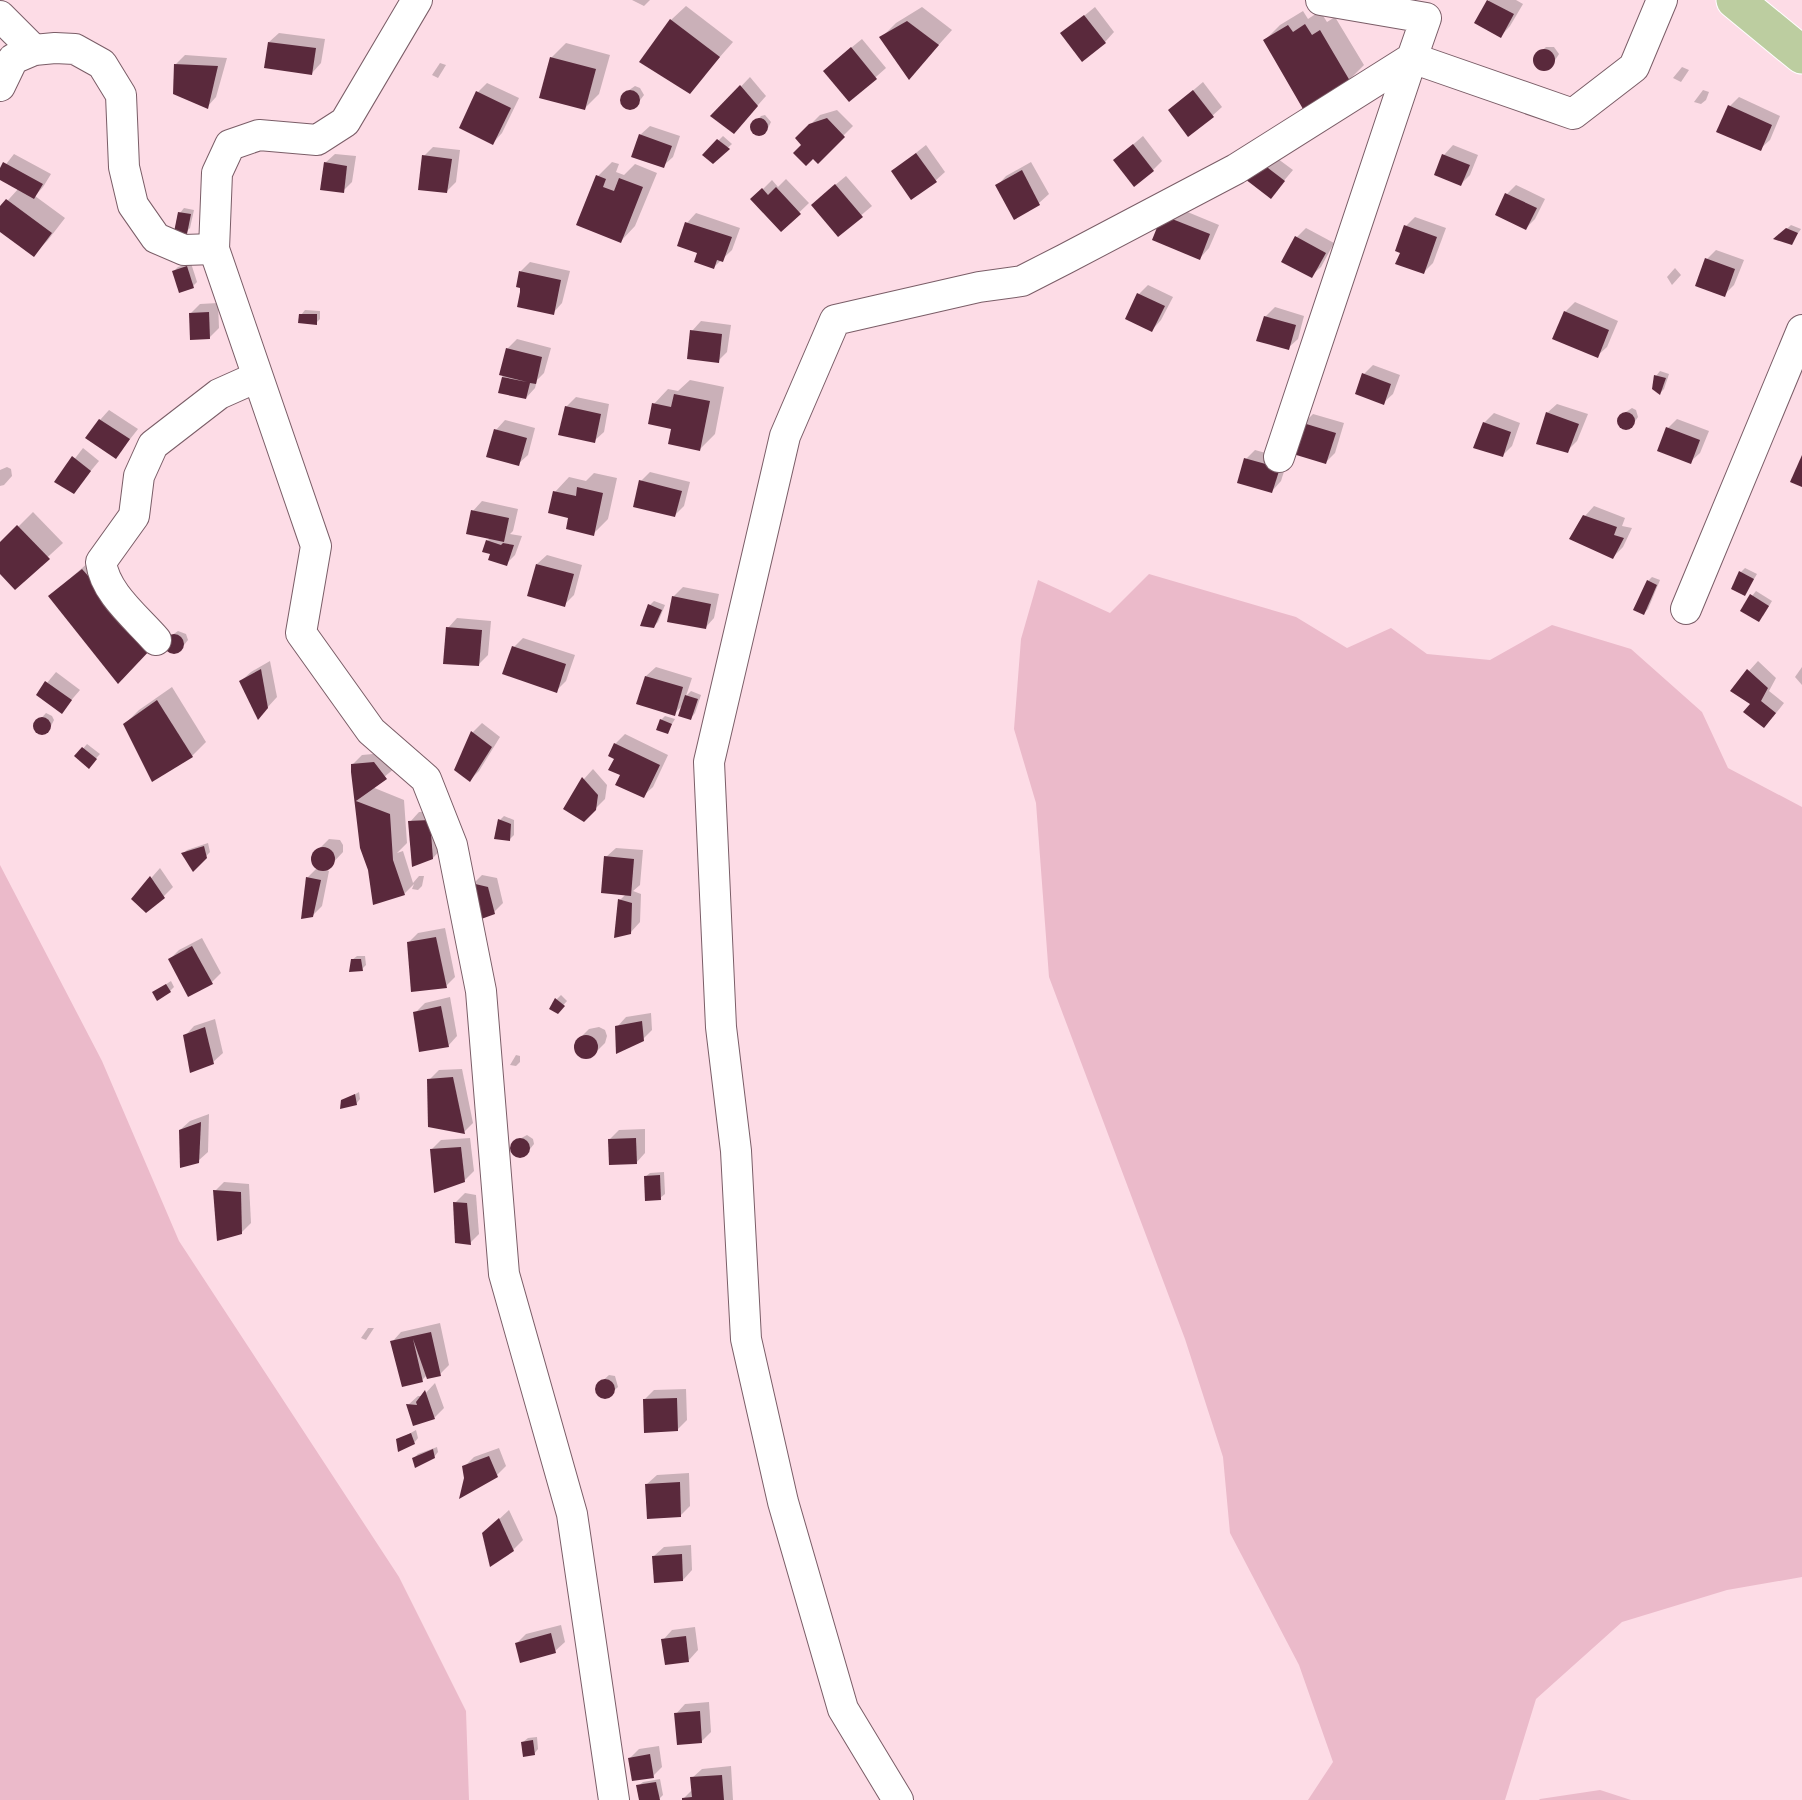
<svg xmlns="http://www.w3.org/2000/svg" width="1802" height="1800" viewBox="0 0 1802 1800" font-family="'Nunito Sans',sans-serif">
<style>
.green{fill:#ebbaca}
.shadow{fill:#0003}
.building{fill:#5a293c}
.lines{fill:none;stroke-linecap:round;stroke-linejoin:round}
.minor-casing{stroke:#7a5d67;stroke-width:32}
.major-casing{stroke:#fff;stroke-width:39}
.minor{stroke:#fff;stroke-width:30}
.major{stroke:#bccda0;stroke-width:37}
</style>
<rect width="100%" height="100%" fill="#fddce6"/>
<!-- green -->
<g class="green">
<polygon points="1149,574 1296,617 1347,648 1391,628 1427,654 1490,660 1552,625 1631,649 1702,712 1728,768 1802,807 1802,1577 1727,1590 1622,1622 1536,1699 1505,1800 1308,1800 1333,1762 1299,1665 1230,1533 1223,1457 1185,1339 1049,977 1036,803 1014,729 1021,639 1038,580 1110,613"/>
<polygon points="0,865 102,1061 179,1241 399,1577 466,1711 469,1800 0,1800"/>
<polygon points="1600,1790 1631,1800 1539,1800 1540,1799"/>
</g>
<!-- shadow -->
<g class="shadow">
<polygon points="632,0 650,0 644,6"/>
<polygon points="1489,0 1516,0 1523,4 1510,26 1501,36 1477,23"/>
<polygon points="686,6 733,42 689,92 671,20"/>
<polygon points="922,7 952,30 909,78 882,37 896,23"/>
<polygon points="1095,7 1114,32 1105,42 1063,33"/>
<polygon points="1303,11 1308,19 1320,11 1327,22 1335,17 1364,65 1349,80 1265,40 1280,25"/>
<polygon points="279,33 325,39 321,63 312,73 269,42"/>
<polygon points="862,39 886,68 850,100 835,61"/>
<polygon points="566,43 610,55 599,94 585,108 551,58"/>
<polygon points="1546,47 1554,47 1559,54 1552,65 1544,69 1538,67 1536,61 1537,55"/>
<polygon points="185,55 227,58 216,97 207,107 176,64"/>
<polygon points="440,63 446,65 438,78 432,75"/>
<polygon points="1682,67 1689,70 1681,82 1673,78"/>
<polygon points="750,77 766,96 743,122 713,116"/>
<polygon points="1203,82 1222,107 1212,116 1170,110"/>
<polygon points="487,83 519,98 502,133 493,143 478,92"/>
<polygon points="635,86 640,88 644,95 635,107 629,109 624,106 621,101 622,95"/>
<polygon points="1703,90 1709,92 1706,100 1701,104 1694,102"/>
<polygon points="1739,97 1780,116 1770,140 1760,149 1730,106"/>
<polygon points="837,110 853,126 818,161 797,138 820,115"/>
<polygon points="765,115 771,122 768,128 759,134 753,131 753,125 761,116"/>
<polygon points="650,126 680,136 673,157 663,166 640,135"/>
<polygon points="723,136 732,144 713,161 704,155"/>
<polygon points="1143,136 1162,161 1153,170 1115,160"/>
<polygon points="926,145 945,172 935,181 893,171"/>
<polygon points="1453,145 1478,155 1470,175 1461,184 1436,174 1444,155"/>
<polygon points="433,147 460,150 456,182 446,192 424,156"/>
<polygon points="1270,153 1293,170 1271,196 1248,179"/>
<polygon points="14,154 51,174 43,187 35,196 65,218 48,240 33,255 0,230 0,209 19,188 0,178 0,172"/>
<polygon points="335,154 356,156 352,182 343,191 325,163"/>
<polygon points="612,162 619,164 616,172 624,175 635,164 657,173 635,226 621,241 598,176"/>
<polygon points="1031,162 1049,194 1039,203 1015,217 997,186 1006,176"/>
<polygon points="846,176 872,206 838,235 822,196"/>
<polygon points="786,179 809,203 781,230 753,199 772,180 778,187"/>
<polygon points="1516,185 1545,199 1535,219 1526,228 1507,194"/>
<polygon points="1173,206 1219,225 1209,248 1200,258 1154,240"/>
<polygon points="184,208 194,210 190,228 186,232 180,213"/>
<polygon points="696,213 740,228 732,250 714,267 700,252 687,223"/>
<polygon points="1415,217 1446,228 1433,263 1424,272 1402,252 1406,226"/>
<polygon points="1791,225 1801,229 1791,243 1777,238"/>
<polygon points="1306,228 1334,243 1321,267 1311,276 1297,237"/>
<polygon points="1716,250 1744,260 1734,285 1724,295 1707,259"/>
<polygon points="530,262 570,271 562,303 553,313 522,292 521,271"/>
<polygon points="191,263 197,282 193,286 174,271 178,267"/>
<polygon points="1675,268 1681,275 1672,285 1667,277"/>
<polygon points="1148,285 1173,297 1161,320 1152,330 1139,294"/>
<polygon points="1575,302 1618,321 1607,347 1597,356 1565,312"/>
<polygon points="218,303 219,328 209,338 191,313 200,304"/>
<polygon points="1275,307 1304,316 1298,339 1288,348 1265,317"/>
<polygon points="305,310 320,311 320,319 316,323 301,315"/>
<polygon points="701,321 731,325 727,352 718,361 692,331"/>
<polygon points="517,339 551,348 544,373 537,380 535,388 526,398 500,391 507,349"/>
<polygon points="1373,365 1400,375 1393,394 1383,403 1364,374"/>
<polygon points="1660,371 1669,374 1664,389 1660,393 1656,376"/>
<polygon points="690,380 724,387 715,434 700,449 673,427 654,404 668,389 678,391"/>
<polygon points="576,397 609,404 604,432 594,441 566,407"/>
<polygon points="1557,404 1588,414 1577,441 1567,451 1547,413"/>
<polygon points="1632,408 1636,410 1638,417 1631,427 1622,427 1618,421 1620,416"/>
<polygon points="109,410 138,429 116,457 100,420"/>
<polygon points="1494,413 1520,423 1512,446 1503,455 1484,423"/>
<polygon points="1313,414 1344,423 1335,453 1326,462 1304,423"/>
<polygon points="1677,419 1709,431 1700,453 1690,462 1668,428"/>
<polygon points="505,420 535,428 528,455 518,464 496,430"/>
<polygon points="83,448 99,461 74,491 57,482"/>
<polygon points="1255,450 1288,459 1281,481 1272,491 1246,459"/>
<polygon points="7,467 11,469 12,476 4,485 0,486 0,470"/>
<polygon points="650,472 690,482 684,506 675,515 641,481"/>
<polygon points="594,473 617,478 608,519 593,534 571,517 555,492 569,477 586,481"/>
<polygon points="482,501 518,509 513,531 510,534 522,536 515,555 506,564 492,553 487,541 491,537 473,511"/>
<polygon points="1594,506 1625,518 1622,526 1632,528 1623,547 1613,557 1585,516"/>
<polygon points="33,512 63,543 15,587 0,572 0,545"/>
<polygon points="97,555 165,632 50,596"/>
<polygon points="547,555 582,565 574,595 564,605 537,564"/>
<polygon points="1745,568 1757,574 1745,594 1741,572"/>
<polygon points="1652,577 1660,580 1648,609 1644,613 1648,581"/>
<polygon points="683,587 719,594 714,618 705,628 673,597"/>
<polygon points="1756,591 1772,601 1763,616 1752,596"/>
<polygon points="654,601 665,605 658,622 654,626 642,625 650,605"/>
<polygon points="457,618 491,621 488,655 479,664 448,628"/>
<polygon points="178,631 186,634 188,640 180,650 172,653 166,646 168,638"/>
<polygon points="523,638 575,655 566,681 556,691 514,647"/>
<polygon points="270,661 277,697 267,708 241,681 251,672"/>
<polygon points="1758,661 1776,678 1769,691 1784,703 1773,717 1753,703 1749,671"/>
<polygon points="656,667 692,678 686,696 691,691 701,695 695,713 691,718 684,704 674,714 646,676"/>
<polygon points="1802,667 1802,685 1795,677"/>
<polygon points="56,672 80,690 62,711 38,694"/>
<polygon points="172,687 206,742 192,756 125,724 139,710"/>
<polygon points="46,713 52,716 54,720 51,726 42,733 36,729 35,725"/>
<polygon points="665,716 675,719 667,732 661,720"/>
<polygon points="482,723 500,737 479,771 470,780 456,770 473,732"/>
<polygon points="625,734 668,755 653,787 643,796 616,758 610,755 615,744"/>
<polygon points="87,744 100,754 89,766 77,756"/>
<polygon points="384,753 395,768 372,787 404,800 407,843 397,853 403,851 413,883 419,876 424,876 422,886 418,890 412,889 414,884 404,894 370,870 362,848 353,764 362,755"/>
<polygon points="593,769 607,785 605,799 584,820 565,808 584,779"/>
<polygon points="439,811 442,848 433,858 410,822 419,812"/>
<polygon points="504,816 514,820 514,835 510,839 496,838 500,820"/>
<polygon points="329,839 340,840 343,845 343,852 329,867 320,868 329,871 322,906 312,916 307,878 318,867 314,864 314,854"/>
<polygon points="208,843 210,852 193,870 183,854 187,850"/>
<polygon points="616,848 643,850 640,885 633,891 641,894 640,922 631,932 616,936 620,900 626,894 606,857"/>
<polygon points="160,868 173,887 163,897 133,899"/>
<polygon points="482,875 497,878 503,903 494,912 473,884"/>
<polygon points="445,928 455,977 446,986 409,942 418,933"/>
<polygon points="202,938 221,973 212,982 170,959 179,950"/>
<polygon points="357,956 365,956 366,965 362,969 352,960"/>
<polygon points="171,981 174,987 170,991 154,992"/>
<polygon points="561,995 567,1001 558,1011 557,999"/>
<polygon points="450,997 457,1036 448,1046 415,1013 425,1003"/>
<polygon points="651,1013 652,1030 643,1039 617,1027 626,1017"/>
<polygon points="215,1019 223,1053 213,1062 185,1036 194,1026"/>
<polygon points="599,1027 605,1030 607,1036 605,1043 595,1053 585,1058 579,1055 576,1049 579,1039 589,1029"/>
<polygon points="516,1055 520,1056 520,1062 516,1066 510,1065"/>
<polygon points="462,1069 473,1123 464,1132 429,1080 439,1070"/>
<polygon points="359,1092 360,1099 356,1104 343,1101"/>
<polygon points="209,1114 208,1152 198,1161 180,1130 190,1121"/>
<polygon points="645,1129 645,1153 636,1163 610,1139 619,1130"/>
<polygon points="527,1135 533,1139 534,1144 526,1154 521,1156 516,1155 512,1147 514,1142"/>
<polygon points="470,1138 474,1171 464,1181 432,1149 441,1140"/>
<polygon points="664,1172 665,1194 660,1198 645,1177 650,1173"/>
<polygon points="224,1182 249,1184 251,1223 241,1233 215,1191"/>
<polygon points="465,1193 476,1195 479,1234 470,1243 455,1203"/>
<polygon points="440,1323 449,1365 440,1374 427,1375 422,1380 392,1342 401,1332"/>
<polygon points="368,1328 374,1328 366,1340 361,1338"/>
<polygon points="609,1375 615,1376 618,1387 607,1397 602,1396 597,1390 598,1385"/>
<polygon points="435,1383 444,1408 435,1417 414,1424 408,1405 418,1396 423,1396"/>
<polygon points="686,1389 687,1420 677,1430 645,1399 654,1390"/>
<polygon points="416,1430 418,1438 414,1443 398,1440"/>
<polygon points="437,1447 438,1452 434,1457 414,1458 418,1454"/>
<polygon points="499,1448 506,1466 497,1475 466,1478 464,1467 474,1457"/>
<polygon points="689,1473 690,1506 680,1516 647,1484 657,1475"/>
<polygon points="509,1510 523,1540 513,1550 494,1524"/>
<polygon points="691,1545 692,1570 683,1580 654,1556 664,1547"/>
<polygon points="561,1625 565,1642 555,1651 517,1643 526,1634"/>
<polygon points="695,1627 698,1650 689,1660 663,1640 672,1630"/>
<polygon points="709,1702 711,1732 702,1741 676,1714 685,1704"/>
<polygon points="537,1737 538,1749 534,1754 523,1742 528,1738"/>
<polygon points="659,1746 662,1767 653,1776 630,1758 639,1749"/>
<polygon points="731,1766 733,1800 682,1800 693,1789 692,1778 702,1769"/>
<polygon points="660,1779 663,1795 659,1799 641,1800 638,1786 643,1782"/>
</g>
<!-- building -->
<g class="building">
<polygon points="1487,0 1514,14 1501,38 1474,23"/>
<polygon points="1084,15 1106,43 1082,62 1060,33"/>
<polygon points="670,19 720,57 690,94 639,62"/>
<polygon points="907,21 939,45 909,80 879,37"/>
<polygon points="1305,24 1312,35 1320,30 1350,81 1303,109 1263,40 1288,25 1293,32"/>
<polygon points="268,42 316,48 312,75 264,68"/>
<polygon points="851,47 877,79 849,102 823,71"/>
<circle cx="1544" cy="60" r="11"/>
<polygon points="550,57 596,69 585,110 539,98"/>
<polygon points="174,64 218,66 208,109 173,94"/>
<polygon points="740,85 758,106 734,134 710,116"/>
<circle cx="630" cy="100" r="10"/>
<polygon points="1193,90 1214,117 1188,137 1168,110"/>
<polygon points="476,91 511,108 493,145 459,128"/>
<polygon points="1728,105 1772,125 1761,151 1716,132"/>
<polygon points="827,118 845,137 818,164 813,159 806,166 793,153 801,145 795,138 809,124"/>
<circle cx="759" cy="127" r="9"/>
<polygon points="639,134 672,146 664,168 631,157"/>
<polygon points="717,139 730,149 713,164 702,155"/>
<polygon points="1133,144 1154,171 1134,187 1113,160"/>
<polygon points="916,153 937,182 911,200 891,171"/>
<polygon points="1442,154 1470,165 1461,186 1434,175"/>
<polygon points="422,155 452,159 447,193 418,190"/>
<polygon points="1259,161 1285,181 1271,199 1245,179"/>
<polygon points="3,162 43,184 34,199 0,180 0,168"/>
<polygon points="324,162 347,166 344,193 320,190"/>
<polygon points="1022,170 1040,205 1014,220 995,185"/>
<polygon points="596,175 606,179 603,187 614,191 619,178 643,187 621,243 576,225"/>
<polygon points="835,184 863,217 838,237 811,205"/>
<polygon points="776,187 801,214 781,232 750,199 762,188 768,195"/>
<polygon points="1505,193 1537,208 1526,230 1495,215"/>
<polygon points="6,199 52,233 34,257 0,232 0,206"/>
<polygon points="178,212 191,214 187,234 174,232"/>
<polygon points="1162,215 1210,234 1200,260 1152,240"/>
<polygon points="685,222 732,237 723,262 717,260 714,269 694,262 697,253 677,246"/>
<polygon points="1404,225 1437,237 1424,274 1395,264 1400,253 1395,251"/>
<polygon points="1786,228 1798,233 1792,245 1773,239"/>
<polygon points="1295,236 1326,253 1312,278 1281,262"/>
<polygon points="1705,258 1735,269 1725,297 1695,286"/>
<polygon points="187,266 194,288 179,293 172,271"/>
<polygon points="519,271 561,280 554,315 517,307 520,292 520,288 516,287"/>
<polygon points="1137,293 1165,306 1152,332 1125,319"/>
<polygon points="1564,311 1609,330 1598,358 1552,339"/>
<polygon points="209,312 210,339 190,340 189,313"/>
<polygon points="299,314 317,314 317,325 298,323"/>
<polygon points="1264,316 1296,325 1289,350 1256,341"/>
<polygon points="690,330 722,334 719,363 687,359"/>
<polygon points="506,348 542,357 536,384 530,383 526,399 498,393 502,377 527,382 499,375"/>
<polygon points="1362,373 1391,384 1384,405 1355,394"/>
<polygon points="1654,375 1666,378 1660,395 1652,389"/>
<polygon points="674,394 710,401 700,451 668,444 671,429 648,424 652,403 671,407"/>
<polygon points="565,406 601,414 595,443 558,435"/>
<circle cx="1626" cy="421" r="9"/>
<polygon points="1546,412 1579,424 1568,453 1536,444"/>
<polygon points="99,419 130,439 116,459 85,438"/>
<polygon points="1483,422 1511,432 1503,457 1473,448"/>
<polygon points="1303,423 1336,433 1326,464 1293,454"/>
<polygon points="1666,427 1700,440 1691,464 1657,451"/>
<polygon points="494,429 527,438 519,466 486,457"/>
<polygon points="1802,455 1802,487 1790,482"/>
<polygon points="72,456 91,471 74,494 54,482"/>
<polygon points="1244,458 1280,468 1272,493 1237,483"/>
<polygon points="639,480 682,491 675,517 633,507"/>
<polygon points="577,487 603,493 594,536 566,529 568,518 548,513 553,491 576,496"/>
<polygon points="471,510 509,518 504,542 466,534"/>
<polygon points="1583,515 1617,527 1614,535 1624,538 1613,559 1569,539"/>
<polygon points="17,525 50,559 15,590 0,574 0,542"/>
<polygon points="486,540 501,545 503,543 514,545 507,566 488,560 490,554 482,552"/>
<polygon points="536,564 574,574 565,607 527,596"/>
<polygon points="82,569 152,648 118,684 48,596"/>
<polygon points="1739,571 1754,579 1745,596 1731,589"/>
<polygon points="1647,580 1657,585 1644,615 1633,610"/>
<polygon points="1750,594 1769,606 1759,622 1740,611"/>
<polygon points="672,596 711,604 706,629 667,622"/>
<polygon points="648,604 662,610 654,628 640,626"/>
<polygon points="446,627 482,630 479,666 443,664"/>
<circle cx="174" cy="644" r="10"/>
<polygon points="512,646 566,664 557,693 502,674"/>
<polygon points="261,669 268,708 258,720 239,681"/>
<polygon points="1747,669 1768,688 1761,701 1776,713 1764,728 1743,712 1750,704 1730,691"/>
<polygon points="645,676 683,687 675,716 636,704"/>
<polygon points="45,681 72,700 62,714 36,695"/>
<polygon points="685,695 698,699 691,720 678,716"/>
<polygon points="157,700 193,757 152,782 123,724"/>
<circle cx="42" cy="726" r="9"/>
<polygon points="660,719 672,724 668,734 656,730"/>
<polygon points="471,731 492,747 470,782 454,770"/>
<polygon points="614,743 660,765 644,798 615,785 620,775 608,770 614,759 608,756"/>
<polygon points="82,747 97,759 89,769 74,756"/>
<polygon points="374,762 387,779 356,801 390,814 393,860 405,895 373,905 368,870 360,848 351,772 351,764"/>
<polygon points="582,777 598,795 596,810 584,822 563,809"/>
<polygon points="498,819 511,824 510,841 494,839"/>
<polygon points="430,820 433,859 412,867 408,821"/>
<polygon points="204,846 207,858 193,872 181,853"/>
<circle cx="323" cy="859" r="12"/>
<polygon points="604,856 634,859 631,896 601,893"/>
<polygon points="150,876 165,898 146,913 131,899"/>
<polygon points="306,877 321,880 313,917 301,919"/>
<polygon points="471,883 488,887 495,914 473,922"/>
<polygon points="618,899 632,903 631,934 614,938"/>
<polygon points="436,937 447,988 411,992 407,942"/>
<polygon points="192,946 213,984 188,997 168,959"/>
<polygon points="351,959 361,959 363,971 349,972"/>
<polygon points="166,984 171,992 157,1001 152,992"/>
<polygon points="555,998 565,1006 558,1014 549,1009"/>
<polygon points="441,1006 449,1047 419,1052 413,1012"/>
<polygon points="642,1021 644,1041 616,1054 615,1026"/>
<polygon points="205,1027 214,1064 190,1073 183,1035"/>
<circle cx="586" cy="1047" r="12"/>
<polygon points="453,1077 465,1134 428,1127 427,1079"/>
<polygon points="355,1094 357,1105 340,1109 341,1100"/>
<polygon points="201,1122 199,1163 180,1168 179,1130"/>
<circle cx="520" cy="1148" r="10"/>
<polygon points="636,1138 637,1164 609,1165 608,1139"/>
<polygon points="461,1147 465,1182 434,1193 430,1149"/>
<polygon points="660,1175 661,1200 645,1201 644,1176"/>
<polygon points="213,1190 241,1192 242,1234 217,1241"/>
<polygon points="453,1202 467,1203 471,1245 455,1243"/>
<polygon points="431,1332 441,1376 427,1379 413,1339 423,1382 402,1387 390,1341"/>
<circle cx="605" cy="1389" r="10"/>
<polygon points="425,1390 435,1419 413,1426 406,1404 417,1405 416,1402"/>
<polygon points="677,1398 678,1431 644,1433 643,1399"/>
<polygon points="411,1433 415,1444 398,1452 396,1439"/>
<polygon points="433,1449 435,1458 415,1468 412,1458"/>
<polygon points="489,1456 498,1477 459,1499 464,1478 462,1466"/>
<polygon points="680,1482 681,1517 647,1519 645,1484"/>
<polygon points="499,1518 514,1551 490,1567 482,1533"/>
<polygon points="682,1554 683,1581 654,1583 652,1556"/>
<polygon points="551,1633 556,1653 520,1663 515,1643"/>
<polygon points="686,1636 689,1662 665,1665 661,1639"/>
<polygon points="700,1711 702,1743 677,1745 674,1713"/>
<polygon points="533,1740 535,1755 523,1757 521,1742"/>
<polygon points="650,1754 654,1778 632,1781 628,1758"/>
<polygon points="722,1775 724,1800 682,1800 682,1798 692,1797 690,1777"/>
<polygon points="656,1782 660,1800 639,1800 636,1785"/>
</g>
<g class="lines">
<defs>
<g id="minor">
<polyline points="417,0 345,122 317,140 259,135 230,145 217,173 214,249 316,546 301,633 371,731 426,779 452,845 481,991 504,1274 572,1514 614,1800"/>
<polyline points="0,16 34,50"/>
<polyline points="0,86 13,59 34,50 55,48 75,49 102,64 121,95 124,167 133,205 156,238 184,250 214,249"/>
<polyline points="1279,457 1412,58 1573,114 1634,67 1662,0"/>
<polyline points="1686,609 1802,330"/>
<path d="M156,640c-20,-23 -51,-47 -55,-78l33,-46 5,-40 14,-31 66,-51 38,-17"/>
<polyline points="898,1800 843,1709 783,1502 746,1339 736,1151 721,1027 709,762 785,436 835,320 979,287 1022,281 1065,259 1236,169 1412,58 1426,18 1321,0"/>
</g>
<polyline id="major" points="1735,0 1802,55"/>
</defs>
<!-- minor casing -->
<use href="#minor" class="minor-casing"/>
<!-- major casing -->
<use href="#major" class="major-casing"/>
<!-- minor -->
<use href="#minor" class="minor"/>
<!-- major -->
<use href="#major" class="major"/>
</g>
</svg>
